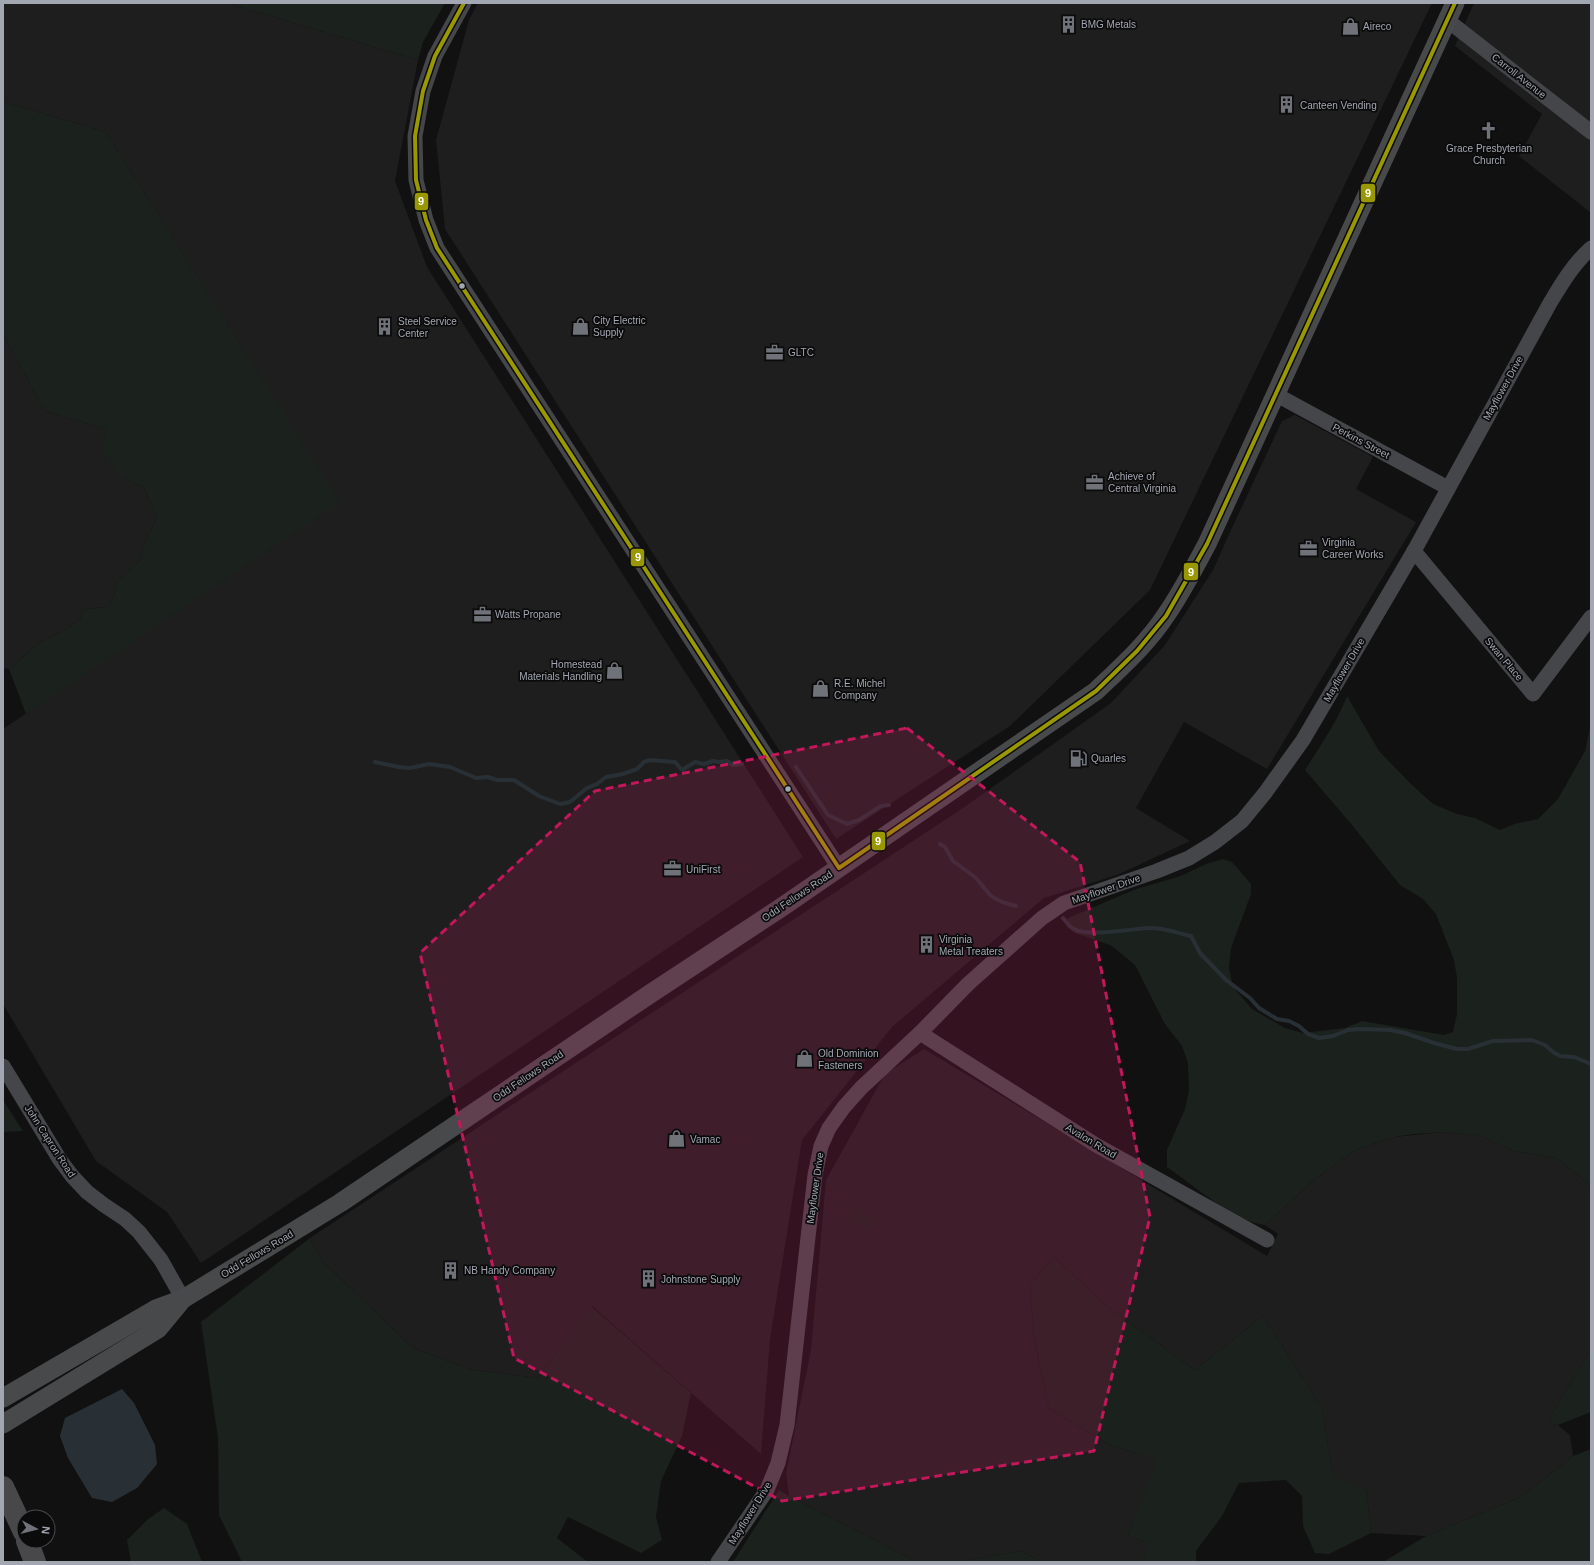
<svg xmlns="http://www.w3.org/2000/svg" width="1594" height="1565" viewBox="0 0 1594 1565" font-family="Helvetica,sans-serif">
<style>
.built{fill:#1e1e1f}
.green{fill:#1b211c}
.water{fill:#293035}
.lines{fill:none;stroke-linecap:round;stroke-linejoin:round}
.stream{stroke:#293035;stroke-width:4}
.minor{stroke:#45464a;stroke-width:15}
.major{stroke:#48494b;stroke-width:19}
.highway{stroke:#48484b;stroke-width:22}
.bus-1-casing{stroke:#0b0b0c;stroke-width:7}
.bus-1{stroke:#999800;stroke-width:4}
.marked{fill:#c2185b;fill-opacity:0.2;stroke:#c2185b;stroke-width:3;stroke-dasharray:8 5;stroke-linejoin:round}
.bus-dot{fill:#a3a7b1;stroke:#0b0b0c;stroke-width:1.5}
.labels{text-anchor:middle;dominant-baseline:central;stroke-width:3.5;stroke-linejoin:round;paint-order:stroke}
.poi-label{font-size:10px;fill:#a3a7b1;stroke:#0b0b0c;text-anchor:start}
.street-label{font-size:10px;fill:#a3a7b1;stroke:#0b0b0c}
.line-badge{stroke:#0b0b0c;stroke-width:1.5}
.badge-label{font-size:11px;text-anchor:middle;font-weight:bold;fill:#fff}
</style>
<rect width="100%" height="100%" fill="#111"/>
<!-- built -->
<g class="built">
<polygon points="3,3 228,3 418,60 395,181 427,267 803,857 201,1263 167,1212 96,1161 3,1004 3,729 339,502 106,132 3,102"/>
<polygon points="478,3 1432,3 1150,590 1010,726 836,839 445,229 436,140 469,20"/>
<polygon points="1474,3 1591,3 1591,213 1519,156 1542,114 1455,46"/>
<polygon points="3,334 45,411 106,429 126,479 144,487 157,517 145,543 139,562 117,582 114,596 108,607 85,609 80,619 62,632 39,643 9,669 3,668"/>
<polygon points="1295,415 1373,457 1356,489 1416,522 1267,769 1184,722 1136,808 1190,841 1117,875 1044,898 892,1027 802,1140 770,1339 761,1454 592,1306 538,1378 472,1370 413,1348 322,1261 310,1238 963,808 1111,703 1165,645 1213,570 1231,530 1282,421"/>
<polygon points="924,1049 1267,1256 1278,1234 1265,1225 1316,1178 1357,1149 1394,1137 1443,1132 1479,1135 1515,1151 1556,1158 1587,1182 1591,1188 1591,1350 1552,1414 1549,1423 1558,1425 1570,1435 1573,1456 1521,1497 1426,1536 1371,1533 1366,1489 1334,1479 1321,1407 1263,1316 1195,1370 1109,1308 1054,1257 1030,1284 1034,1338 1049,1408 1112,1446 1159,1459 1128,1535 1150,1544 1142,1562 1042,1562 1020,1551 957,1562 917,1562 789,1496 786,1473 811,1350 826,1180 885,1074"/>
</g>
<!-- green -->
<g class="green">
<polygon points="228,3 445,3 423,42 418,60"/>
<polygon points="3,102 106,132 340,502 26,714 9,669 39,643 62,632 80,619 85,609 108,607 114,596 117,582 139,562 145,543 157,517 144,487 126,479 103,454 106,429 45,411 3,334"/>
<path d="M1347,696l32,55 33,34 21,19 24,10 18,4 25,12 14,-6 24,-5 20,-20 27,-48 6,-28v465l-4,-6 -31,-24 -41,-7 -36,-16 -36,-3 -29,2 -20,3 -37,12 -41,29 -51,47c-30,-3 -72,-40 -98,-58v-17l18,-41 4,-18 -1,-28 -6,-17 -17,-22 -30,-59 -23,-19 -37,-13 -8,-6 1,-9 68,-29 45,-13 25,-12 17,-5 9,3 19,22v10l-20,54 -2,20 4,19 19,22 33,19 18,5 42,-5 17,-7 82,14 9,-3 4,-18v-36l-3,-18 -18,-46 -13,-15 -23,-14 -48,-60 -47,-55c15,-24 32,-48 42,-74z"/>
<polygon points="3,1100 23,1131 3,1132"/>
<polygon points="855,1206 877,1219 871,1231 848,1219"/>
<polygon points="310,1238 322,1261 413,1348 472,1370 538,1378 591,1306 691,1393 682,1436 661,1481 656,1517 662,1540 641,1553 568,1517 557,1538 588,1562 242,1562 219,1515 218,1438 201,1322"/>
<polygon points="1054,1257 1109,1308 1195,1370 1263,1316 1321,1407 1334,1478 1366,1489 1371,1533 1329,1554 1315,1553 1303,1526 1302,1496 1286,1480 1239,1483 1222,1516 1196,1551 1196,1562 1142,1562 1149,1544 1128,1535 1158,1459 1112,1446 1049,1408 1034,1337 1030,1284"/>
<polygon points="1591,1350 1591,1412 1558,1425 1549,1423 1552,1414"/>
<polygon points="1591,1449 1591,1562 1383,1562 1426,1536 1521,1497 1573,1456"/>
<polygon points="779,1490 789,1496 917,1562 733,1562"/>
<polygon points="164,1508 187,1524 202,1562 131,1562 127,1540 147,1520"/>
<polygon points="1020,1551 1042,1562 957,1562"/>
</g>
<!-- water -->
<polygon class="water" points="122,1389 134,1403 155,1445 157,1464 137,1488 112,1502 92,1498 68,1458 60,1436 65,1418"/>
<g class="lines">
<!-- stream -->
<g class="stream">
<polyline points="375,762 399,767 410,768 429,764 450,767 476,778 488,777 497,780 514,780 539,796 560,804 570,802 587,788 597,784 606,777 623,774 637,769 644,762 650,760 675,762 682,770 695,762 704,764 713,761 719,762 727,761 733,765 742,764"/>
<polyline points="796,767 828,815 847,824 859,820 881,806 889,805"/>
<polyline points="940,844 945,847 953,861 975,877 991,896 1002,902 1016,906"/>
<path d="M1063,918c3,4 7,9 11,11 15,8 57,0 74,-1 15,-1 29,5 43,8l9,17 26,27 24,18 9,10 18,11 12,2 10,5 9,8 11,4 14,-2 15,-6 12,-1 30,1 15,3 29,10 23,6h11l25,-8 39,-1 13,5 8,7 7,4 14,1 17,7"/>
</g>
<!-- minor -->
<g class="minor">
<polyline points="464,3 435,56 423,91 415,136 416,180 426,220 437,248 839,868"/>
<polyline points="1447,20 1591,132"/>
<polyline points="1275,394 1448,488"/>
<polyline points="1414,551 1533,694 1591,617"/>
<polyline points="920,1033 1096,1145 1267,1240"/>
<polyline points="3,1066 60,1160 72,1176 87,1192 104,1205 125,1219 139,1232 161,1260 183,1299"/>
<path d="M718,1562l49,-72 11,-27 9,-38 28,-250 6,-29 8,-18 15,-21 17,-19 59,-55 48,-49 74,-66 22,-15 93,-32 32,-13 26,-16 27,-21 23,-28 38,-53 111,-189 136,-248c12,-20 24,-40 41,-55"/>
</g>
<!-- major -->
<g class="major">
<path d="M3,1398l153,-89 27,-10 157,-96 310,-209 132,-87 314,-216c25,-24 51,-47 70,-76 16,-23 28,-47 41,-71l248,-541"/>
<polyline points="3,1424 158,1329 182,1300"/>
</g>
<!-- highway -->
<g class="highway">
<polyline points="3,1487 24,1532"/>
<polyline points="27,1541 35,1562"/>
</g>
<defs>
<polyline id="bus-1" points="464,3 435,56 423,91 415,136 416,180 426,220 437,248 839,868 1096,691 1137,651 1166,616 1207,544 1455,3"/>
</defs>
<!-- bus-1 casing -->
<use href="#bus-1" class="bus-1-casing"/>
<!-- bus-1 -->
<use href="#bus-1" class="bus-1"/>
</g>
<!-- marked area -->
<path class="marked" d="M907,728l173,134 70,355 -56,234 -312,50 -268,-143 -94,-405 175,-162z"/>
<!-- icons -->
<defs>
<symbol id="building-bare" viewBox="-9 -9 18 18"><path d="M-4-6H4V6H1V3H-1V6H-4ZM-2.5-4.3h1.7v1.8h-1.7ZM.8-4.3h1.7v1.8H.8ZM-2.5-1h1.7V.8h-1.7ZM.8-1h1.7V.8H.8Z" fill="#707279" stroke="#0b0b0c" stroke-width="2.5" paint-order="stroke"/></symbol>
<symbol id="shop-bare" viewBox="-9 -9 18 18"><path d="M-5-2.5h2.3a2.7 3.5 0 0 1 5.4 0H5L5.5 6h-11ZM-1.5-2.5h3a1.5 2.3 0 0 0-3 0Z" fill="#707279" stroke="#0b0b0c" stroke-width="2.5" paint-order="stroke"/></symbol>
<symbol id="church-bare" viewBox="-9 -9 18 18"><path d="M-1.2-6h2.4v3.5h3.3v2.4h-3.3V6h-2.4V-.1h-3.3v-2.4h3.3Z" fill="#707279" stroke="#0b0b0c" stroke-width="2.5" paint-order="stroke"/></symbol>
<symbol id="office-bare" viewBox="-9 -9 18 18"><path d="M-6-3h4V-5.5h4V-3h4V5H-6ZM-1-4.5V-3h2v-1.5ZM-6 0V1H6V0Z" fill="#707279" stroke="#0b0b0c" stroke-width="2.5" paint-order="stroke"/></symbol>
<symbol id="fuel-bare" viewBox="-9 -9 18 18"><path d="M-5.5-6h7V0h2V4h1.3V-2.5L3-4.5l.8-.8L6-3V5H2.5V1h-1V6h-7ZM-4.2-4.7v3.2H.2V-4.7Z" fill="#707279" stroke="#0b0b0c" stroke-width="2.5" paint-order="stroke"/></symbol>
</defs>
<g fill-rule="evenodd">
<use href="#building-bare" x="1056" y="12" width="25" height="25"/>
<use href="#shop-bare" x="1338" y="14" width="25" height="25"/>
<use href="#building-bare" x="1274" y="92" width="25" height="25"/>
<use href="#church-bare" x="1476" y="118" width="25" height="25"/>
<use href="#shop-bare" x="568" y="314" width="25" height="25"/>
<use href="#building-bare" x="372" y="314" width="25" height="25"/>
<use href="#office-bare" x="762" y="340" width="25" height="25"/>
<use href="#office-bare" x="1082" y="470" width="25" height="25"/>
<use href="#office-bare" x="1296" y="536" width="25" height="25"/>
<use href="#office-bare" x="470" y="602" width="25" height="25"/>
<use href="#shop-bare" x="602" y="658" width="25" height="25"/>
<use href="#shop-bare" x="808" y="676" width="25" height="25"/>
<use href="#fuel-bare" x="1066" y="746" width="25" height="25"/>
<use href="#office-bare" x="660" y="856" width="25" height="25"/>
<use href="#building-bare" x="914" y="932" width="25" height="25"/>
<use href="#shop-bare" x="792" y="1046" width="25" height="25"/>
<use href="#shop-bare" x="664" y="1126" width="25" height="25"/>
<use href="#building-bare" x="438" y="1258" width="25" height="25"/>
<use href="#building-bare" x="636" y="1266" width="25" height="25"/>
</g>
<!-- markers -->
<g class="bus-dot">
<circle cx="462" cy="286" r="3.5"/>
<circle cx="788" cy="789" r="3.5"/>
</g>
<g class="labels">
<!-- poi labels -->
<g class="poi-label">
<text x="1081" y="24">BMG Metals</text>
<text x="1363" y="26">Aireco</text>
<text x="1300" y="105">Canteen Vending</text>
<text x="1489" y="148" text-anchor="middle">Grace Presbyterian<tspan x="1489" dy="12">Church</tspan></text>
<text x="593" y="320">City Electric<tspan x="593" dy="12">Supply</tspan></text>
<text x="398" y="321">Steel Service<tspan x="398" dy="12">Center</tspan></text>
<text x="788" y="352">GLTC</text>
<text x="1108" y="476">Achieve of<tspan x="1108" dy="12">Central Virginia</tspan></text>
<text x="1322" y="542">Virginia<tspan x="1322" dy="12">Career Works</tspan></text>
<text x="495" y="614">Watts Propane</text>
<text x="602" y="664" text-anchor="end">Homestead<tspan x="602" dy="12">Materials Handling</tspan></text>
<text x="834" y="683">R.E. Michel<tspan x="834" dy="12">Company</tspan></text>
<text x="1091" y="758">Quarles</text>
<text x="686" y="869">UniFirst</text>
<text x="939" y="939">Virginia<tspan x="939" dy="12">Metal Treaters</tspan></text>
<text x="818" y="1053">Old Dominion<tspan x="818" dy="12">Fasteners</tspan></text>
<text x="690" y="1139">Vamac</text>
<text x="464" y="1270">NB Handy Company</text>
<text x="661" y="1279">Johnstone Supply</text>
</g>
<!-- street labels -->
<g class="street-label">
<text transform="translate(1519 76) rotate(38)">Carroll Avenue</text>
<text transform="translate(1503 388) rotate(-61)">Mayflower Drive</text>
<text transform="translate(1361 441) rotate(28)">Perkins Street</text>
<text transform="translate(1504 659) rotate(50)">Swan Place</text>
<text transform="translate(1344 670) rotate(-60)">Mayflower Drive</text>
<text transform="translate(1106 889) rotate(-19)">Mayflower Drive</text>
<text transform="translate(797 896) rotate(-34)">Odd Fellows Road</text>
<text transform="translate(528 1076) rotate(-34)">Odd Fellows Road</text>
<text transform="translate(50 1141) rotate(57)">John Capron Road</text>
<text transform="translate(1091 1141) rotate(31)">Avalon Road</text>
<text transform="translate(815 1188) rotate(-82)">Mayflower Drive</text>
<text transform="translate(257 1254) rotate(-31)">Odd Fellows Road</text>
<text transform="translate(750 1513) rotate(-58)">Mayflower Drive</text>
</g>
</g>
<g class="line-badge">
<rect x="1360" y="183" width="16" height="20" rx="4" fill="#999800"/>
<rect x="414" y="192" width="15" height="19" rx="4" fill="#999800"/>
<rect x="630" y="548" width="15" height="19" rx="4" fill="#999800"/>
<rect x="1183" y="562" width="16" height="19" rx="4" fill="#999800"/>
<rect x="871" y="831" width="15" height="20" rx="4" fill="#999800"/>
</g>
<g class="badge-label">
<text x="1368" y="197">9</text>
<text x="421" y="205">9</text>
<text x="638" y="561">9</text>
<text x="1191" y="576">9</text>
<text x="878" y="845">9</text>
</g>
<!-- border -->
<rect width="1594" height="1565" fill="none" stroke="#a3a7b1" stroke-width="8"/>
<!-- north arrow -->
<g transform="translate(36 1529) rotate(97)"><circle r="19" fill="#0b0b0c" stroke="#48494e"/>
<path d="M0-3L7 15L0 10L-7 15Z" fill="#707279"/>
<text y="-6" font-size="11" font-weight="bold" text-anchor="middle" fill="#a3a7b1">N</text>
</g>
</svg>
